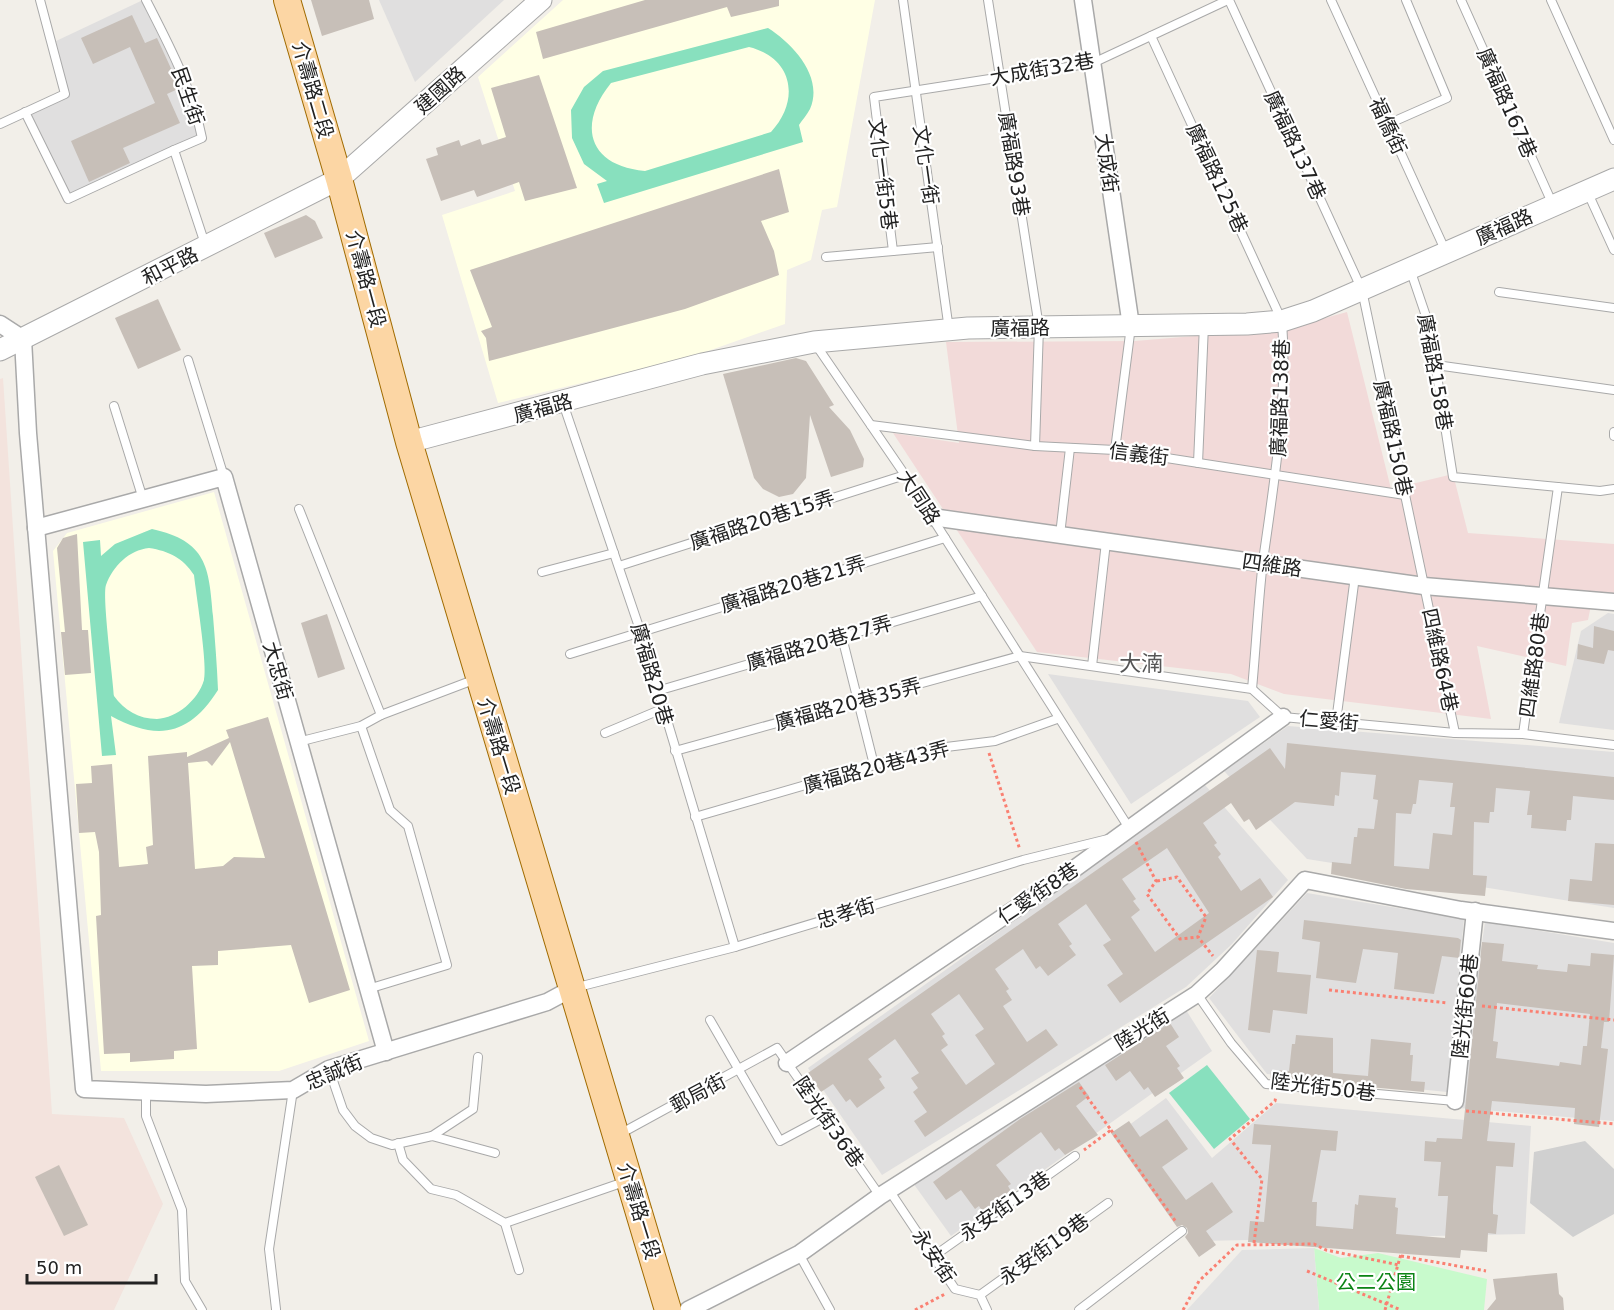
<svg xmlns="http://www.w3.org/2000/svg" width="1614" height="1310" viewBox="0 0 1614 1310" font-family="'DejaVu Sans','Noto Sans TC',sans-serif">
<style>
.residential{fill:#e0dfdf}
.commercial{fill:#f2dad9}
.education{fill:#ffffe5}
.religious{fill:#d0d0d0}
.military{fill:#f3e3dd}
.park{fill:#c8facc}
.pitch{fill:#88e0be;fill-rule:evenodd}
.parking{fill:#e2e2e2}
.building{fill:#c7bfb8;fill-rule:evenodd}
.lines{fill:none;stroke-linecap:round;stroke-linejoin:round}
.service-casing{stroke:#a9a9a9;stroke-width:10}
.minor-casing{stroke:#a9a9a9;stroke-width:19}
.tertiary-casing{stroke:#a9a9a9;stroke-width:23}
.primary-casing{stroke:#a06b00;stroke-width:28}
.path{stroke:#fa8072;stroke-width:3;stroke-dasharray:3 3;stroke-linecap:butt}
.service{stroke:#fff;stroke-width:8}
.minor{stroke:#fff;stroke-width:16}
.tertiary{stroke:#fff;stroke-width:21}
.primary{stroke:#fcd6a4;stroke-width:26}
.labels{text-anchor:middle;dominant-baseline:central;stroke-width:4.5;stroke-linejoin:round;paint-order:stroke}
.street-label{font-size:20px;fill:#222;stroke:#fff}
.park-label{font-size:20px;fill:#0c8416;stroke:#fff}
.quarter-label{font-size:22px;fill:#555;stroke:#fff}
</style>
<rect width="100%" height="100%" fill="#f2efe9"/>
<!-- residential -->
<g class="residential">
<polygon points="143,0 205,133 70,195 30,113 69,96 56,41"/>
<polygon points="379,0 504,0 415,82"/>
<polygon points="1608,613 1614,614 1614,730 1559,723 1581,631"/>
<polygon points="1048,674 1248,701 1260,717 1131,804"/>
<polygon points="1288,726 1614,752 1614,908 1307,859 1224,771"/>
<polygon points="1205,785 1288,880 1232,944 1186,987 882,1175 808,1068"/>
<polygon points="1307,893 1464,919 1447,1092 1267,1074 1209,998"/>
<polygon points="1485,922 1614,943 1614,1121 1459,1108"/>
<polygon points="1186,1010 1212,1051 951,1236 913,1183"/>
<polygon points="1166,1098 1212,1158 1276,1103 1531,1126 1525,1234 1201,1241 1121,1131"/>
</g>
<!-- commercial -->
<polygon class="commercial" points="1347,312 1391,489 1453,474 1468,533 1614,544 1614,598 1593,595 1588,620 1572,623 1566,666 1477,646 1491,719 1284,694 1231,674 1037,652 893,433 959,443 946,342 1135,341 1289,328"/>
<!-- education -->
<g class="education">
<polygon points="563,0 875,0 837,207 822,210 811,260 787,270 785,324 691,357 498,403 442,215 515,191 478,77"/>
<polygon points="214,492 369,1041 279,1071 101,1071 53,551 67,533"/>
</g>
<!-- religious -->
<polygon class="religious" points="1585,1141 1614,1169 1614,1214 1573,1237 1530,1203 1534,1152"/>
<!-- military -->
<polygon class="military" points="3,378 52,1114 124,1118 163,1204 114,1310 0,1310 0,379"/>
<!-- park -->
<polygon class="park" points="1314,1248 1341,1258 1378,1253 1487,1279 1484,1310 1319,1310"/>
<!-- pitch -->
<g class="pitch">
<path d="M768,28c25,16 56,49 42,81 -3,6 -8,11 -11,16l4,17 -199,61 -7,-19 10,-3 -23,-17 -12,-26 -1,-28 13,-23 19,-16zM749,47c45,11 51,54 22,85l-126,39c-57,-5 -68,-46 -34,-88z"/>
<path d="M152,529c55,12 57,38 61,87 2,25 4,49 5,74 -29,46 -61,51 -107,26l5,39 -14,1 -19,-214 17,-2 1,16 14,-12zM149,548c20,3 34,10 45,27 2,19 14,91 10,105 -6,20 -27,38 -47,39 -18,0 -33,-9 -43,-23 -1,-18 -12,-100 -8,-111 7,-19 23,-35 43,-37z"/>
<polygon points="1207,1065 1250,1119 1214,1149 1169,1093"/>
</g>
<!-- parking -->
<polygon class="parking" points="1314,1248 1319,1310 1187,1310 1242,1250"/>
<!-- building -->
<g class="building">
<polygon points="311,0 369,0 374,19 322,36"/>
<polygon points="645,0 779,0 779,6 731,17 727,7 543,59 536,32"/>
<polygon points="132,15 145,43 157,38 180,88 167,94 180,123 123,148 130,163 89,182 71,141 155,103 130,47 93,64 81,38"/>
<polygon points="539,75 577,188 525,201 519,182 477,197 474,190 441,201 426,159 438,155 436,148 459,140 461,146 480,139 482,145 506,137 491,88"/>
<polygon points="779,169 789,212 761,221 774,251 779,275 685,309 489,361 486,338 481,331 492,327 470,270"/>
<polygon points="306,215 315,221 323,238 275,258 264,233"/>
<polygon points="158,299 181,350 138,369 115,318"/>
<polygon points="796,358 806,361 834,405 829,407 850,430 864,459 863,467 831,477 810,415 806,478 793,494 779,497 763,489 754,478 723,374"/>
<polygon points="77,534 82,630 88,630 91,673 65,675 61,632 65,632 57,548 63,538"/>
<polygon points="327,614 345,669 318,678 301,623"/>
<polygon points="1594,626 1614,631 1614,651 1608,650 1604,664 1577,659 1578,644 1593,648"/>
<path d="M268,717l82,273 -41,13 -18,-58 -73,6v14l-26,1 5,83 -23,2v8l-44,3v-9l-26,1 -8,-138 5,-1 -2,-63 -4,-20 -16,1 -3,-49 16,-1 -1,-17 21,-2 7,103 29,-3 -2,-17 7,-2 -5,-89 39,-4v5l42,-19 -3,-8zM230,742l35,116 -31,-1 -11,9 -28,3 -7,-106 19,-2 5,5z"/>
<path d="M1287,743l327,34v23l-41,-4 -2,24h-4l-1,11 -35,-3 1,-13h-5l3,-24 -34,-3 -2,24h-4l-1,11 -15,-1 -1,53 14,1 -2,20 -79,-7 -75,-15 1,-12 19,2 3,-27h3l1,-9 16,1 4,-29 -5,-1 3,-24 -35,-3 -2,24 -4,-1 -1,11 -39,-4 -39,28 -7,-11 -5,3 -13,-19 -28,20 14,20 -3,2 7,9 -3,3 23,34 19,-13 13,19 -153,106 -13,-18 16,-11 -20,-29 8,-5 -25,-36 -28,20 14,20 -3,2 7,9 -28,21 -8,-10 -4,3 -13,-20 -28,20 14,20 -3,2 6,9 -9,6 24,36 19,-13 12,16 -133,92 -11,-16 13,-9 -14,-20 5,-4 -7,-10 8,-5 -24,-34 -27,20 14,18 -3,2 6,9 -28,20 -7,-9 -4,3 -13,-18 -12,8 -13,-19 462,-325 15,21zM1419,780l34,3 -3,24h5l-3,28 -19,-2 -4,36 -35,-3 2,-53 15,1 2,-10h3zM1167,848l42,65 -54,39 -24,-35 9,-7 -7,-9 3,-2 -14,-20zM959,994l25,35 -9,6 20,29 -29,21 -25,-35 7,-5 -6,-9 3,-2 -14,-20z"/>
<polygon points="1595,843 1614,844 1614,905 1568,901 1570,879 1592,881"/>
<polygon points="1304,920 1458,938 1461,940 1459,958 1442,956 1434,994 1394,989 1398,953 1363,949 1356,983 1316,978 1320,942 1302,939"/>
<path d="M1482,942l22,2 -2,17 36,4 -1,4 30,3 1,-8 22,2 1,-13 23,2 -5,67h-5l-3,26 7,1 -9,78 -25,-3 1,-16 -83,-7 -5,40 28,2 -2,24 -17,-1 -3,40v8l5,1 -2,19 -8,-1 -1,19 -26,-2 -1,8 -212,-16 2,-21 14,1 7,-77 -19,-1 2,-20 84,7 -2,20 -15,-1 -9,52h5l-1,24 37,3 2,-25 3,1 1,-10 37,3 -1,9 3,1 -2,26 49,4 3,-42h-10l3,-34 -17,-1 1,-20 11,1 1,-4 25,1zM1497,1003l93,11 -3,32h-4l-2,19 -21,-3 -1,4 -63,-8 2,-16 -5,-1z"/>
<polygon points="1257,950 1279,952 1277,972 1311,975 1307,1014 1273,1010 1270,1033 1248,1030"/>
<polygon points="1170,1023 1179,1037 1166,1046 1180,1066 1177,1068 1184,1078 1155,1097 1148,1087 1144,1090 1130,1071 1116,1081 1105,1065"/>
<polygon points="1296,1035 1333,1038 1333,1073 1368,1076 1371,1039 1411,1043 1410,1055 1413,1055 1411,1081 1425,1082 1424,1092 1270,1078 1271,1070 1289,1071 1292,1044 1295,1044"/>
<polygon points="1079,1082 1089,1096 1076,1106 1098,1135 1065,1155 1059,1148 1055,1151 1041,1132 996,1165 1011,1184 1008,1186 1012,1193 983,1213 979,1206 975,1209 961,1190 946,1200 933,1182 1020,1119"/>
<polygon points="1167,1119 1188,1149 1162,1167 1186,1200 1212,1182 1233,1212 1206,1231 1216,1245 1199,1257 1185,1237 1188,1233 1187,1228 1182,1225 1177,1227 1111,1133 1129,1121 1140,1137"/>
<polygon points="59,1165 88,1225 64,1236 35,1177"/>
<polygon points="1557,1273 1559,1294 1563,1298 1564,1310 1487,1310 1496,1299 1493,1279"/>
</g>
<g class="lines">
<defs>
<g id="service">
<path d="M146,0c23,45 46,88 56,138l-28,12 32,97"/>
<polyline points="903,0 949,330"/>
<polyline points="988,0 1039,327 1035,446"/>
<polyline points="1229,0 1362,290 1455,733"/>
<polyline points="1331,0 1446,252"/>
<polyline points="1461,0 1553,205"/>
<polyline points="1551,0 1614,140"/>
<path d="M1151,36l131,285c6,80 -8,161 -19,240 -5,43 -7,86 -11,128"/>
<polyline points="25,112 68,199 174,150"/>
<polyline points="0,124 65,94 40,0"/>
<polyline points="1388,124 1447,98 1406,0"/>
<polyline points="1587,191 1614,250"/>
<polyline points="893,251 874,97 1093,63 1228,0"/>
<polyline points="826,257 938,247"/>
<polyline points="1410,269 1429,325 1453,477 1600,491 1614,489"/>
<polyline points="1499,292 1614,308"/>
<polyline points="816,345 905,475 1129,828"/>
<polyline points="188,360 224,477"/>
<polyline points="1436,365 1614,390"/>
<polyline points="563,403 640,630 735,947"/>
<polyline points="114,406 143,499"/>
<polyline points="871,425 1035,446 1115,450 1405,495"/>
<polyline points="1614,432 1614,436"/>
<polyline points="1115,450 1131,326"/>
<polyline points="1198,463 1204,325"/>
<polyline points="299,509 381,715"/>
<polyline points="1060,535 1070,448"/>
<polyline points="619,566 905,475"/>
<polyline points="542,572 614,553"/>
<polyline points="842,637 874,765"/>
<polyline points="570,654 945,538"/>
<polyline points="1092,666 1106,542"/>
<polyline points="657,691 982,596"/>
<polyline points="1336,722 1355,576"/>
<polyline points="361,726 390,810 408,826 447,965 368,989"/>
<polyline points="605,733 662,709"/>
<polyline points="1523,734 1558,487"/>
<polyline points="298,742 361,726 381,715 476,679"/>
<polyline points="675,751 1020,656 1252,689 1283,717 1455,733 1523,734 1614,745"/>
<polyline points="695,817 930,749 995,741 1057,719"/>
<polyline points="574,988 735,947 1023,860 1108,839"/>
<polyline points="1197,994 1231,1043 1266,1084 1455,1101"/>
<polyline points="710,1020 780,1141 825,1117"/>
<polyline points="329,1069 343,1110 355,1126 371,1138 392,1145 432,1136 495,1153"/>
<polyline points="146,1092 146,1116 182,1210 185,1281 202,1310"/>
<polyline points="618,1135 777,1048 880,1196"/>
<polyline points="432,1136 473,1109 478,1057"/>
<polyline points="398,1143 403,1160 431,1189 456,1195 505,1223 627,1181"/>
<polyline points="889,1190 955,1289 980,1295 987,1310"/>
<polyline points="505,1223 519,1270"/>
<polyline points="799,1254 830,1310"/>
<polyline points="934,1256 1075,1156"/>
<polyline points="980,1295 1108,1203"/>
<polyline points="276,1309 269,1249 293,1090"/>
<polyline points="1079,1310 1182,1231"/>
</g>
<g id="minor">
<polyline points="1083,0 1131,326"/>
<polyline points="0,324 23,339 28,433 84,1089 206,1094 293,1090 329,1069 547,1002 573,988"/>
<polyline points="932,517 1424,586 1614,602"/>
<polyline points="36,528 224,477 386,1052"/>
<polyline points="787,1063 1074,869 1283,717"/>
<polyline points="1455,1101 1475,911"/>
<polyline points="688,1310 799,1254 880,1196 1197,994 1223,970 1305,880 1461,910 1614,931"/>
</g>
<g id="tertiary">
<polyline points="0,350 339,179 541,0"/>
<polyline points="409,442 702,364 814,342 968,328 1247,324 1282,321 1313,311 1614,179"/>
</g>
<polyline id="primary" points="287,0 339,179 409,442 668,1310"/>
</defs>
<!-- service casing -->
<use href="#service" class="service-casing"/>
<!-- minor casing -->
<use href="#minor" class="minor-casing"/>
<!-- tertiary casing -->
<use href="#tertiary" class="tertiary-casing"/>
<!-- primary casing -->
<use href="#primary" class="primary-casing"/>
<!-- path -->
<g class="path">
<polyline points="989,753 1020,850"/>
<polyline points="1136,842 1156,881 1147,894 1180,939 1198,937 1213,956"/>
<polyline points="1157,881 1177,877 1206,917 1198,937"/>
<polyline points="1329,990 1448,1003"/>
<polyline points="1482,1006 1614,1020"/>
<polyline points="1080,1087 1111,1130 1084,1150"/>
<polyline points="1466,1111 1614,1124"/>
<polyline points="1111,1130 1176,1222"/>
<polyline points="1254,1243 1262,1179 1230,1139 1275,1101 1276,1096"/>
<polyline points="1401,1256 1486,1271"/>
<polyline points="1307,1271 1401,1310"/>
<polyline points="915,1310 945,1294"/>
<polyline points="1183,1310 1199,1281 1237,1245 1314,1244 1326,1250 1399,1265"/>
<polyline points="1385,1310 1401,1254"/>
</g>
<!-- service -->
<use href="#service" class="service"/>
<!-- minor -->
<use href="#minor" class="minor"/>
<!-- tertiary -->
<use href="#tertiary" class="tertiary"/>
<!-- primary -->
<use href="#primary" class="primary"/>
</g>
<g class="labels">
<!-- street labels -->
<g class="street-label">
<text transform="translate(1042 69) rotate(-10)">大成街32巷</text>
<text transform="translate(313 90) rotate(74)">介壽路二段</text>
<text transform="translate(440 90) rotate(-42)">建國路</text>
<text transform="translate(188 96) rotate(71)">民生街</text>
<text transform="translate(1507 103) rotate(66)">廣福路167巷</text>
<text transform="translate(1388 126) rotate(65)">福僑街</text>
<text transform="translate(1295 145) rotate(65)">廣福路137巷</text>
<text transform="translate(1107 163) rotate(82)">大成街</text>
<text transform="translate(1014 164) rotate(81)">廣福路93巷</text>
<text transform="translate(926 165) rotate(82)">文化一街</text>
<text transform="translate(883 174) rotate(83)">文化一街5巷</text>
<text transform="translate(1217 178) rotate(65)">廣福路125巷</text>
<text transform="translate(1504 227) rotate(-24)">廣福路</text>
<text transform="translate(170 266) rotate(-27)">和平路</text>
<text transform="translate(366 279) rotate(75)">介壽路一段</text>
<text transform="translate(1020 328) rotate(-1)">廣福路</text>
<text transform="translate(1435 372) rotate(80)">廣福路158巷</text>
<text transform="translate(1280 398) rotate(-88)">廣福路138巷</text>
<text transform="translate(543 408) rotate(-15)">廣福路</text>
<text transform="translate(1393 438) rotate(78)">廣福路150巷</text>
<text transform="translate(1139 454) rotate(7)">信義街</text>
<text transform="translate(919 497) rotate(57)">大同路</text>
<text transform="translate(762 520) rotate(-18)">廣福路20巷15弄</text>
<text transform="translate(1272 565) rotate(8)">四維路</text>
<text transform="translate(793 584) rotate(-17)">廣福路20巷21弄</text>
<text transform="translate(819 643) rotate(-16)">廣福路20巷27弄</text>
<text transform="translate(1440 660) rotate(78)">四維路64巷</text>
<text transform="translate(1534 665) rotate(-82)">四維路80巷</text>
<text transform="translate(278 671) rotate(74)">大忠街</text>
<text transform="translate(652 674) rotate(74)">廣福路20巷</text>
<text transform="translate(848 704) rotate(-15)">廣福路20巷35弄</text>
<text transform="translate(1329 721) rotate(5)">仁愛街</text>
<text transform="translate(499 746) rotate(73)">介壽路一段</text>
<text transform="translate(876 767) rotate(-15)">廣福路20巷43弄</text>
<text transform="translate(1038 893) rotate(-34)">仁愛街8巷</text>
<text transform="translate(846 913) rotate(-17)">忠孝街</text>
<text transform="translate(1465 1006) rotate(-84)">陸光街60巷</text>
<text transform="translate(1142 1029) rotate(-32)">陸光街</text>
<text transform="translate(334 1072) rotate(-23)">忠誠街</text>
<text transform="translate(1323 1087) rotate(7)">陸光街50巷</text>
<text transform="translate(698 1093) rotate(-28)">郵局街</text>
<text transform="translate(829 1122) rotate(55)">陸光街36巷</text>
<text transform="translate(1005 1206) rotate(-35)">永安街13巷</text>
<text transform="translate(639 1211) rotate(73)">介壽路一段</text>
<text transform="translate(1044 1249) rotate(-36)">永安街19巷</text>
<text transform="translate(934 1256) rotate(56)">永安街</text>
</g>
<!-- park labels -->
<g class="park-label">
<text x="1376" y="1282">公二公園</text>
</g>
<!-- quarter labels -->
<g class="quarter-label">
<text x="1141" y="663">大湳</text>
</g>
</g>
<!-- scale -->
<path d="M27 1274v9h129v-9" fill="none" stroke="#222222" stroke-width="3"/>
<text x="36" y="1274" font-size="18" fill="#222222" stroke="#ffffff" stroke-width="4.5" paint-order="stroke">50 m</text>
</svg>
